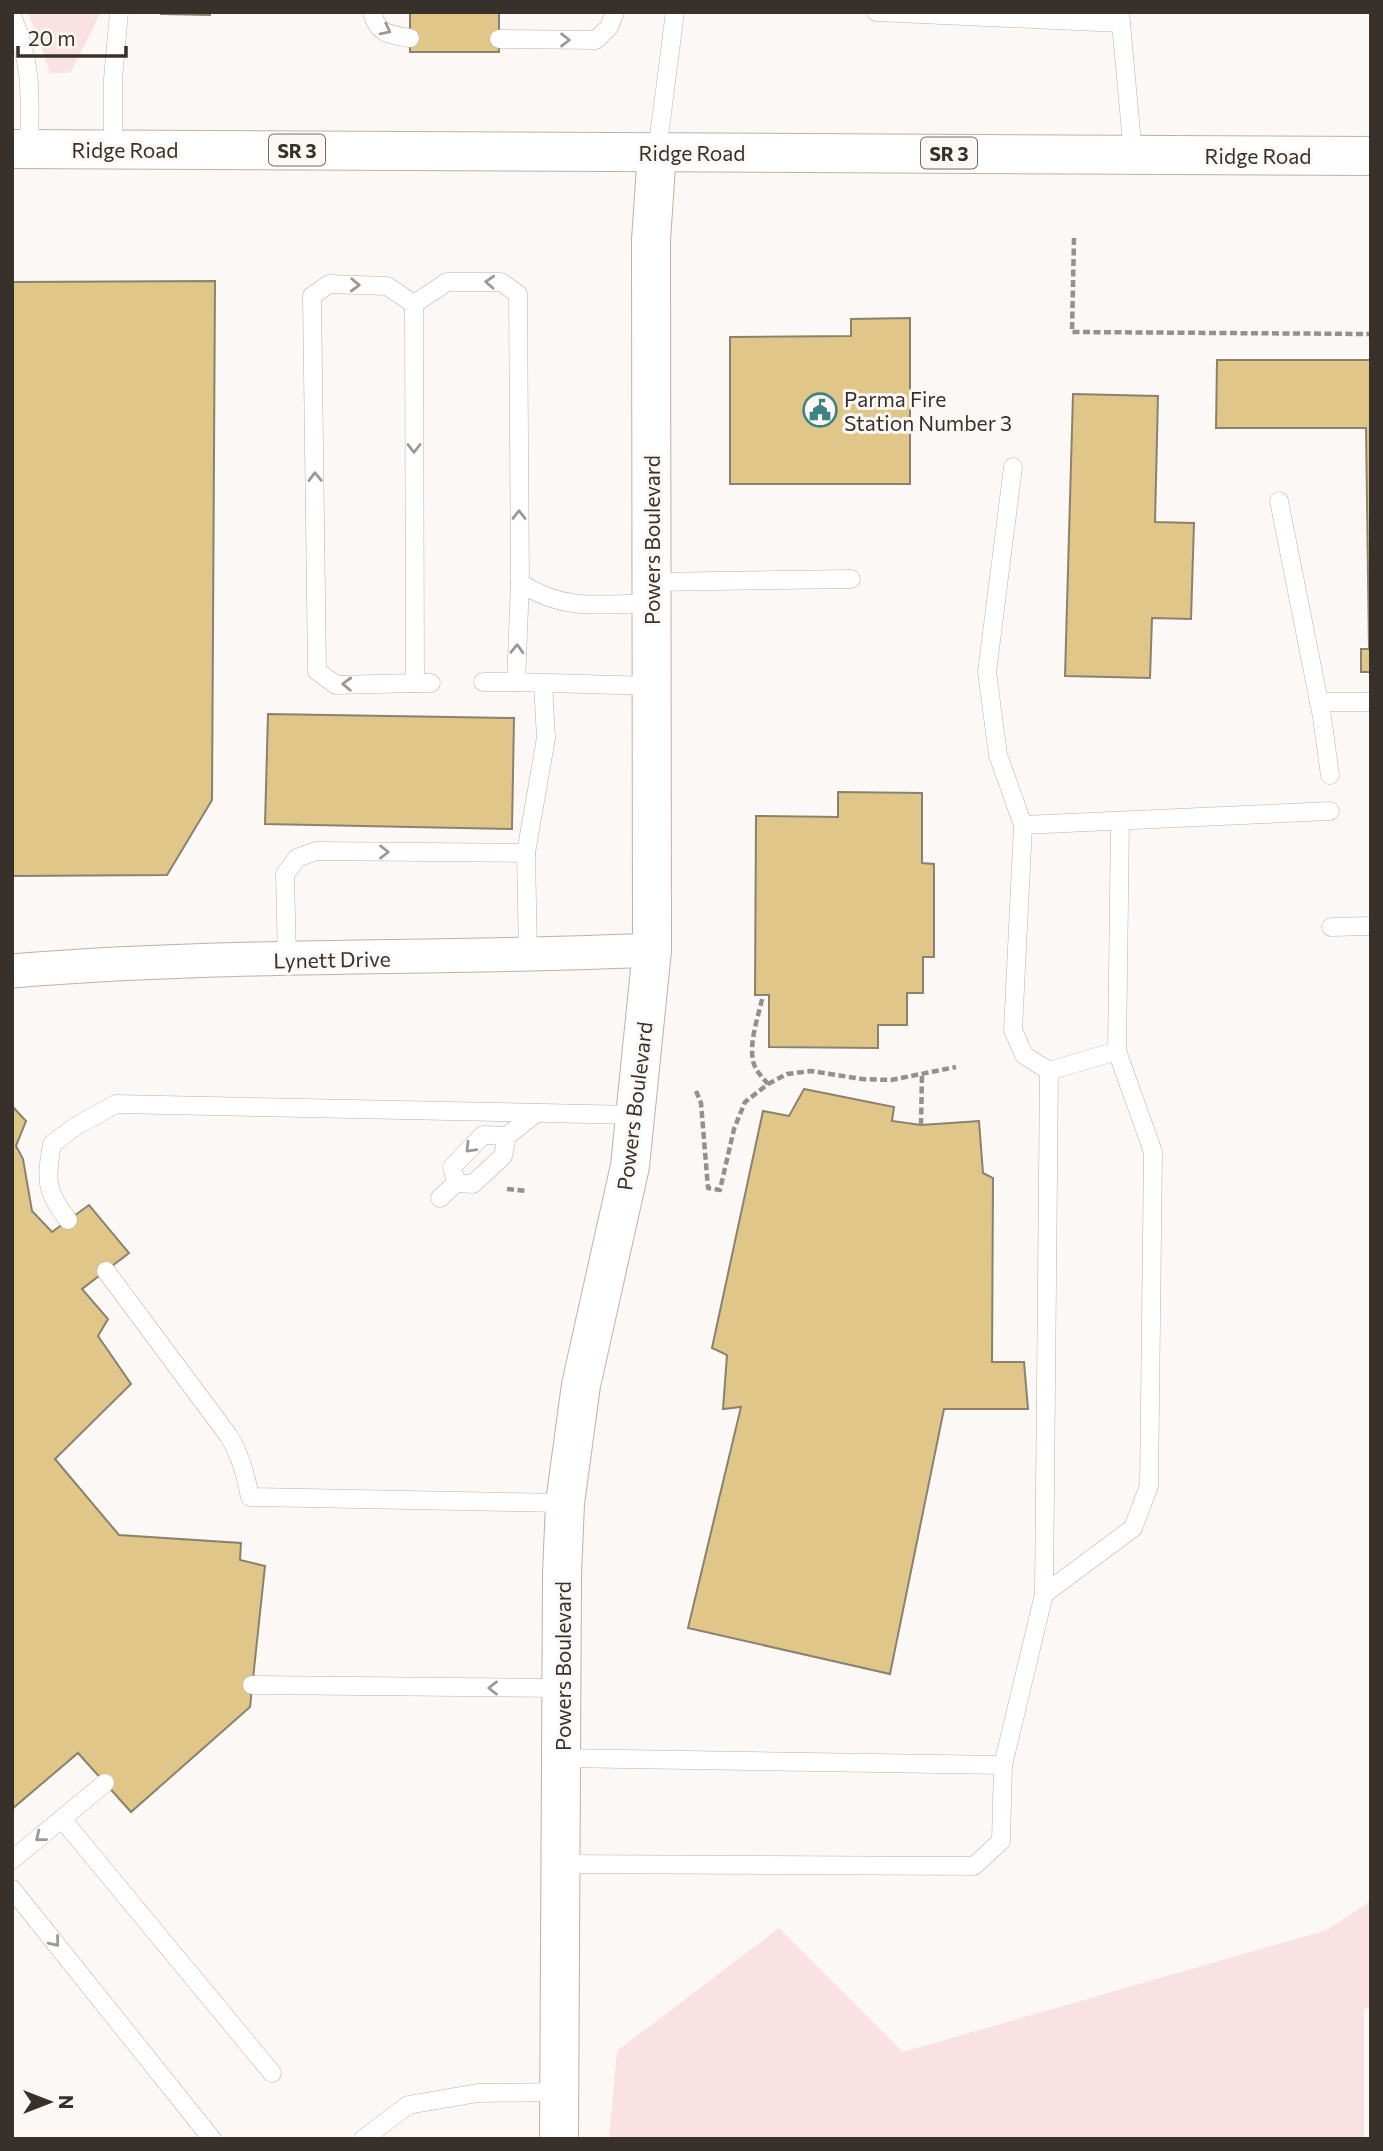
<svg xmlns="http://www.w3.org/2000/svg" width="1383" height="2151" viewBox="0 0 1383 2151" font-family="Commissioner,sans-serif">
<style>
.green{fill:#f9e1e4}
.building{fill:#e0c689;stroke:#8a826e;stroke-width:2}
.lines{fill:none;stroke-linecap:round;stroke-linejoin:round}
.lane-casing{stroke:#c2b0a1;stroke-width:19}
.street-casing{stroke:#c2b0a1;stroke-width:35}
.secondary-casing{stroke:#c2b0a1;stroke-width:40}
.primary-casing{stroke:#c2b0a1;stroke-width:40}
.path{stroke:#95908b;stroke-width:4.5;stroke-dasharray:7 3.5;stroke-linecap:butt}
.lane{stroke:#fff;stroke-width:18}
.street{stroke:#fff;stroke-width:33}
.secondary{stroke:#fff;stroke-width:38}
.primary{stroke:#fff;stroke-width:38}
.oneway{stroke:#9c9895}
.labels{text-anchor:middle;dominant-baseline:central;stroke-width:6;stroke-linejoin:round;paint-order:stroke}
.shield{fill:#fcf8f5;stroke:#736d68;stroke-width:2}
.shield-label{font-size:19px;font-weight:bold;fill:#38312b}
.street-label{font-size:21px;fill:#38312b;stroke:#fcf8f5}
.poi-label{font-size:21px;fill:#38312b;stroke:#fcf8f5;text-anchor:start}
</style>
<rect width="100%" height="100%" fill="#fcf8f5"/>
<!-- green -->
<g class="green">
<polygon points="27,12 101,12 72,70 68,73 50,73 37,33"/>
<polygon points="1371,1901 1371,2008 1364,2009 1364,2139 609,2139 617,2051 779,1928 903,2052 1327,1930"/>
</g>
<!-- building -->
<g class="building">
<polygon points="161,12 210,12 210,15 161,14"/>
<rect x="410" y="12" width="89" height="40"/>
<polygon points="215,281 212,800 167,875 12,876 12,282"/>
<polygon points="910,318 910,484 730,484 730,337 851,336 851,319"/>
<polygon points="1217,360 1371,360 1371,672 1361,672 1361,649 1369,649 1366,428 1216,428"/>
<polygon points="1073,394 1158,396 1155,522 1194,523 1191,619 1152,618 1150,678 1065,676"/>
<polygon points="268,714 514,718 512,829 265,824"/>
<polygon points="838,792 922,793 922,863 934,864 934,957 923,957 923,993 907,993 907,1025 878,1025 878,1048 769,1047 769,995 755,995 756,816 838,817"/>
<polygon points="804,1089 894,1107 892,1121 921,1125 979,1121 983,1173 993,1178 992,1362 1024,1362 1028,1409 944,1409 890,1674 688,1628 741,1407 723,1409 727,1355 712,1348 763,1111 789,1116"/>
<polygon points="12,1106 26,1121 16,1146 23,1159 32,1211 52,1232 89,1205 129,1253 82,1289 108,1319 98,1336 131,1384 55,1459 119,1535 241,1543 240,1560 265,1566 250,1707 131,1812 78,1753 12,1809"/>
</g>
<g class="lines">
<defs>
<g id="lane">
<path d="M372,12c6,23 17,22 38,26"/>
<polyline points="876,12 1121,23"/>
<polyline points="1120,12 1133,154"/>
<path d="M12,16c21,48 18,82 17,133"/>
<polyline points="499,39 596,40 609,27 615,12"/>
<polyline points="113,149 113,79 119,12"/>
<polyline points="657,152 675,12"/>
<polyline points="414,304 387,286 329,284 312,296 317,671 336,685 415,683"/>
<polyline points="1279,501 1322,717 1330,775"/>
<polyline points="651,582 851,579"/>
<path d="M520,583c45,29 80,21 131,20"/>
<polyline points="516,682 651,686"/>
<polyline points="431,683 415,683 414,304 447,282 501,282 518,294 520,583 516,682 483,682"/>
<polyline points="1319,702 1371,702"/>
<polyline points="1023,825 1330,811"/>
<polyline points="526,853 546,738 543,683"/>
<polyline points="1331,927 1371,926"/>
<polyline points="287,960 285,874 297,858 316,851 526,853 528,955"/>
<polyline points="1049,1071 1117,1051"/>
<polyline points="456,1183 452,1167 483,1135 507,1136"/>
<polyline points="440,1198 456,1183 473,1184 503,1156 507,1136 536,1113"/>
<path d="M68,1220c-23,-29 -22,-41 -16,-76l24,-18 40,-22 519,11"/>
<path d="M106,1271l122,164c12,18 18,41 22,62l315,6"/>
<polyline points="1044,1594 1133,1528 1149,1486 1153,1152 1117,1051 1120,821"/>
<polyline points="252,1685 561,1688"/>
<polyline points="561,1758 1003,1765"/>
<polyline points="62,1819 272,2073"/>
<polyline points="12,1860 105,1783"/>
<polyline points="561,1864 974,1866 1001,1841 1003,1765 1044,1594 1049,1071 1024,1055 1013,1030 1023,825 998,755 987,672 1013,467"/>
<polyline points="12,1889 212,2139"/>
<polyline points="363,2139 408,2105 478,2093 559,2092"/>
</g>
<path id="street" d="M12,971c213,-18 427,-11 640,-21"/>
<polyline id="secondary" points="559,2139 562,1574 565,1503 581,1385 630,1166 652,950 651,240 657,152"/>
<polyline id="primary" points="12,149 1371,156"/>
</defs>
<!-- lane casing -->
<use href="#lane" class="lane-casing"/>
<!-- street casing -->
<use href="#street" class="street-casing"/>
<!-- secondary casing -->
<use href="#secondary" class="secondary-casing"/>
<!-- primary casing -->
<use href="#primary" class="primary-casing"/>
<!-- path -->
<g class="path">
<polyline points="1074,238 1072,332 1371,334"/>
<polyline points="768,1084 787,1074 811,1071 862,1079 891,1080 956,1067"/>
<path d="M696,1091l5,12 7,85 12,2 14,-61 11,-27 23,-18c-6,-7 -13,-14 -15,-23 -4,-21 6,-46 10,-66"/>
<polyline points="921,1125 922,1074"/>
<polyline points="507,1189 527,1191"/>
</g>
<!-- lane -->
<use href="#lane" class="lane"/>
<!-- street -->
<use href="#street" class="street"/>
<!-- secondary -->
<use href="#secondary" class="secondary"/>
<!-- primary -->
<use href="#primary" class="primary"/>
</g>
<!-- one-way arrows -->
<defs><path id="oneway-chevron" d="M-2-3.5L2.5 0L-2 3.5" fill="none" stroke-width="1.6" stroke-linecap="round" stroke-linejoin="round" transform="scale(1.75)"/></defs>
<g class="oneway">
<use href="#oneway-chevron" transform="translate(386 30) rotate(27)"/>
<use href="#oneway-chevron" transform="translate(565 40)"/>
<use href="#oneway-chevron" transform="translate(490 282) rotate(-177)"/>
<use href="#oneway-chevron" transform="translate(355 285) rotate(2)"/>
<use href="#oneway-chevron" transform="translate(414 448) rotate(90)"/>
<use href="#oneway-chevron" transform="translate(315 477) rotate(-91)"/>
<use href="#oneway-chevron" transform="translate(519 515) rotate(-90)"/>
<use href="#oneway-chevron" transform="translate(517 649) rotate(-88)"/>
<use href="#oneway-chevron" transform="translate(347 684) rotate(-178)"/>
<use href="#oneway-chevron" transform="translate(384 852)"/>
<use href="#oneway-chevron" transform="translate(470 1148) rotate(134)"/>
<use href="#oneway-chevron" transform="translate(493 1688) rotate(-180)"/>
<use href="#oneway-chevron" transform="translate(40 1837) rotate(141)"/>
<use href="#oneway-chevron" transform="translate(55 1942) rotate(51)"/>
</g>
<!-- icons -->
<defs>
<symbol id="civic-ring" viewBox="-11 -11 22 22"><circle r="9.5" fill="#fcf8f5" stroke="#3c8482" stroke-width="1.5"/><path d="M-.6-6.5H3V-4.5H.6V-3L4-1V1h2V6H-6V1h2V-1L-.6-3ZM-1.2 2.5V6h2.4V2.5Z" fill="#3c8482"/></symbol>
</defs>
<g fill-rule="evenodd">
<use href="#civic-ring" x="801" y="391" width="38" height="38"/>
</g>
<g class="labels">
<!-- shield labels -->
<g class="shield">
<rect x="269" y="134.5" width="56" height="31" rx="5"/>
<rect x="921" y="137.5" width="56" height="31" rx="5"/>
</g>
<g class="shield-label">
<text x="297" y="150">SR 3</text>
<text x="949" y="153">SR 3</text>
</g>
<!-- street labels -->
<g class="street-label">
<text x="125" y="149">Ridge Road</text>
<text x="692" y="152">Ridge Road</text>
<text x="1258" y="155">Ridge Road</text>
<text transform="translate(651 540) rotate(-90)">Powers Boulevard</text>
<text transform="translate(332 959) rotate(-1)">Lynett Drive</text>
<text transform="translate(634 1106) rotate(-83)">Powers Boulevard</text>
<text transform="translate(562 1666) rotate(-90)">Powers Boulevard</text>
</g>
<!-- poi labels -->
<g class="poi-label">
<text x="844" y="398">Parma Fire<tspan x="844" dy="24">Station Number 3</tspan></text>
</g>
</g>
<!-- border -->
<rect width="1383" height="2151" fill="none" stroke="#38312b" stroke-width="28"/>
<!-- north arrow -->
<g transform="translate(49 2102) rotate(90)" stroke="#fcf8f5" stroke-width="5" paint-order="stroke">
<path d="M0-5L12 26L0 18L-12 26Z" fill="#38312b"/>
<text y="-10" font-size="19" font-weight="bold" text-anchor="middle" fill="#38312b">N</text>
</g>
<!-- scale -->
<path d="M18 46v10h108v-10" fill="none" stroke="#38312b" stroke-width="3.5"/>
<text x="28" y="46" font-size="21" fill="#38312b" stroke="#fcf8f5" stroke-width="5" paint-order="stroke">20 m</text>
</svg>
